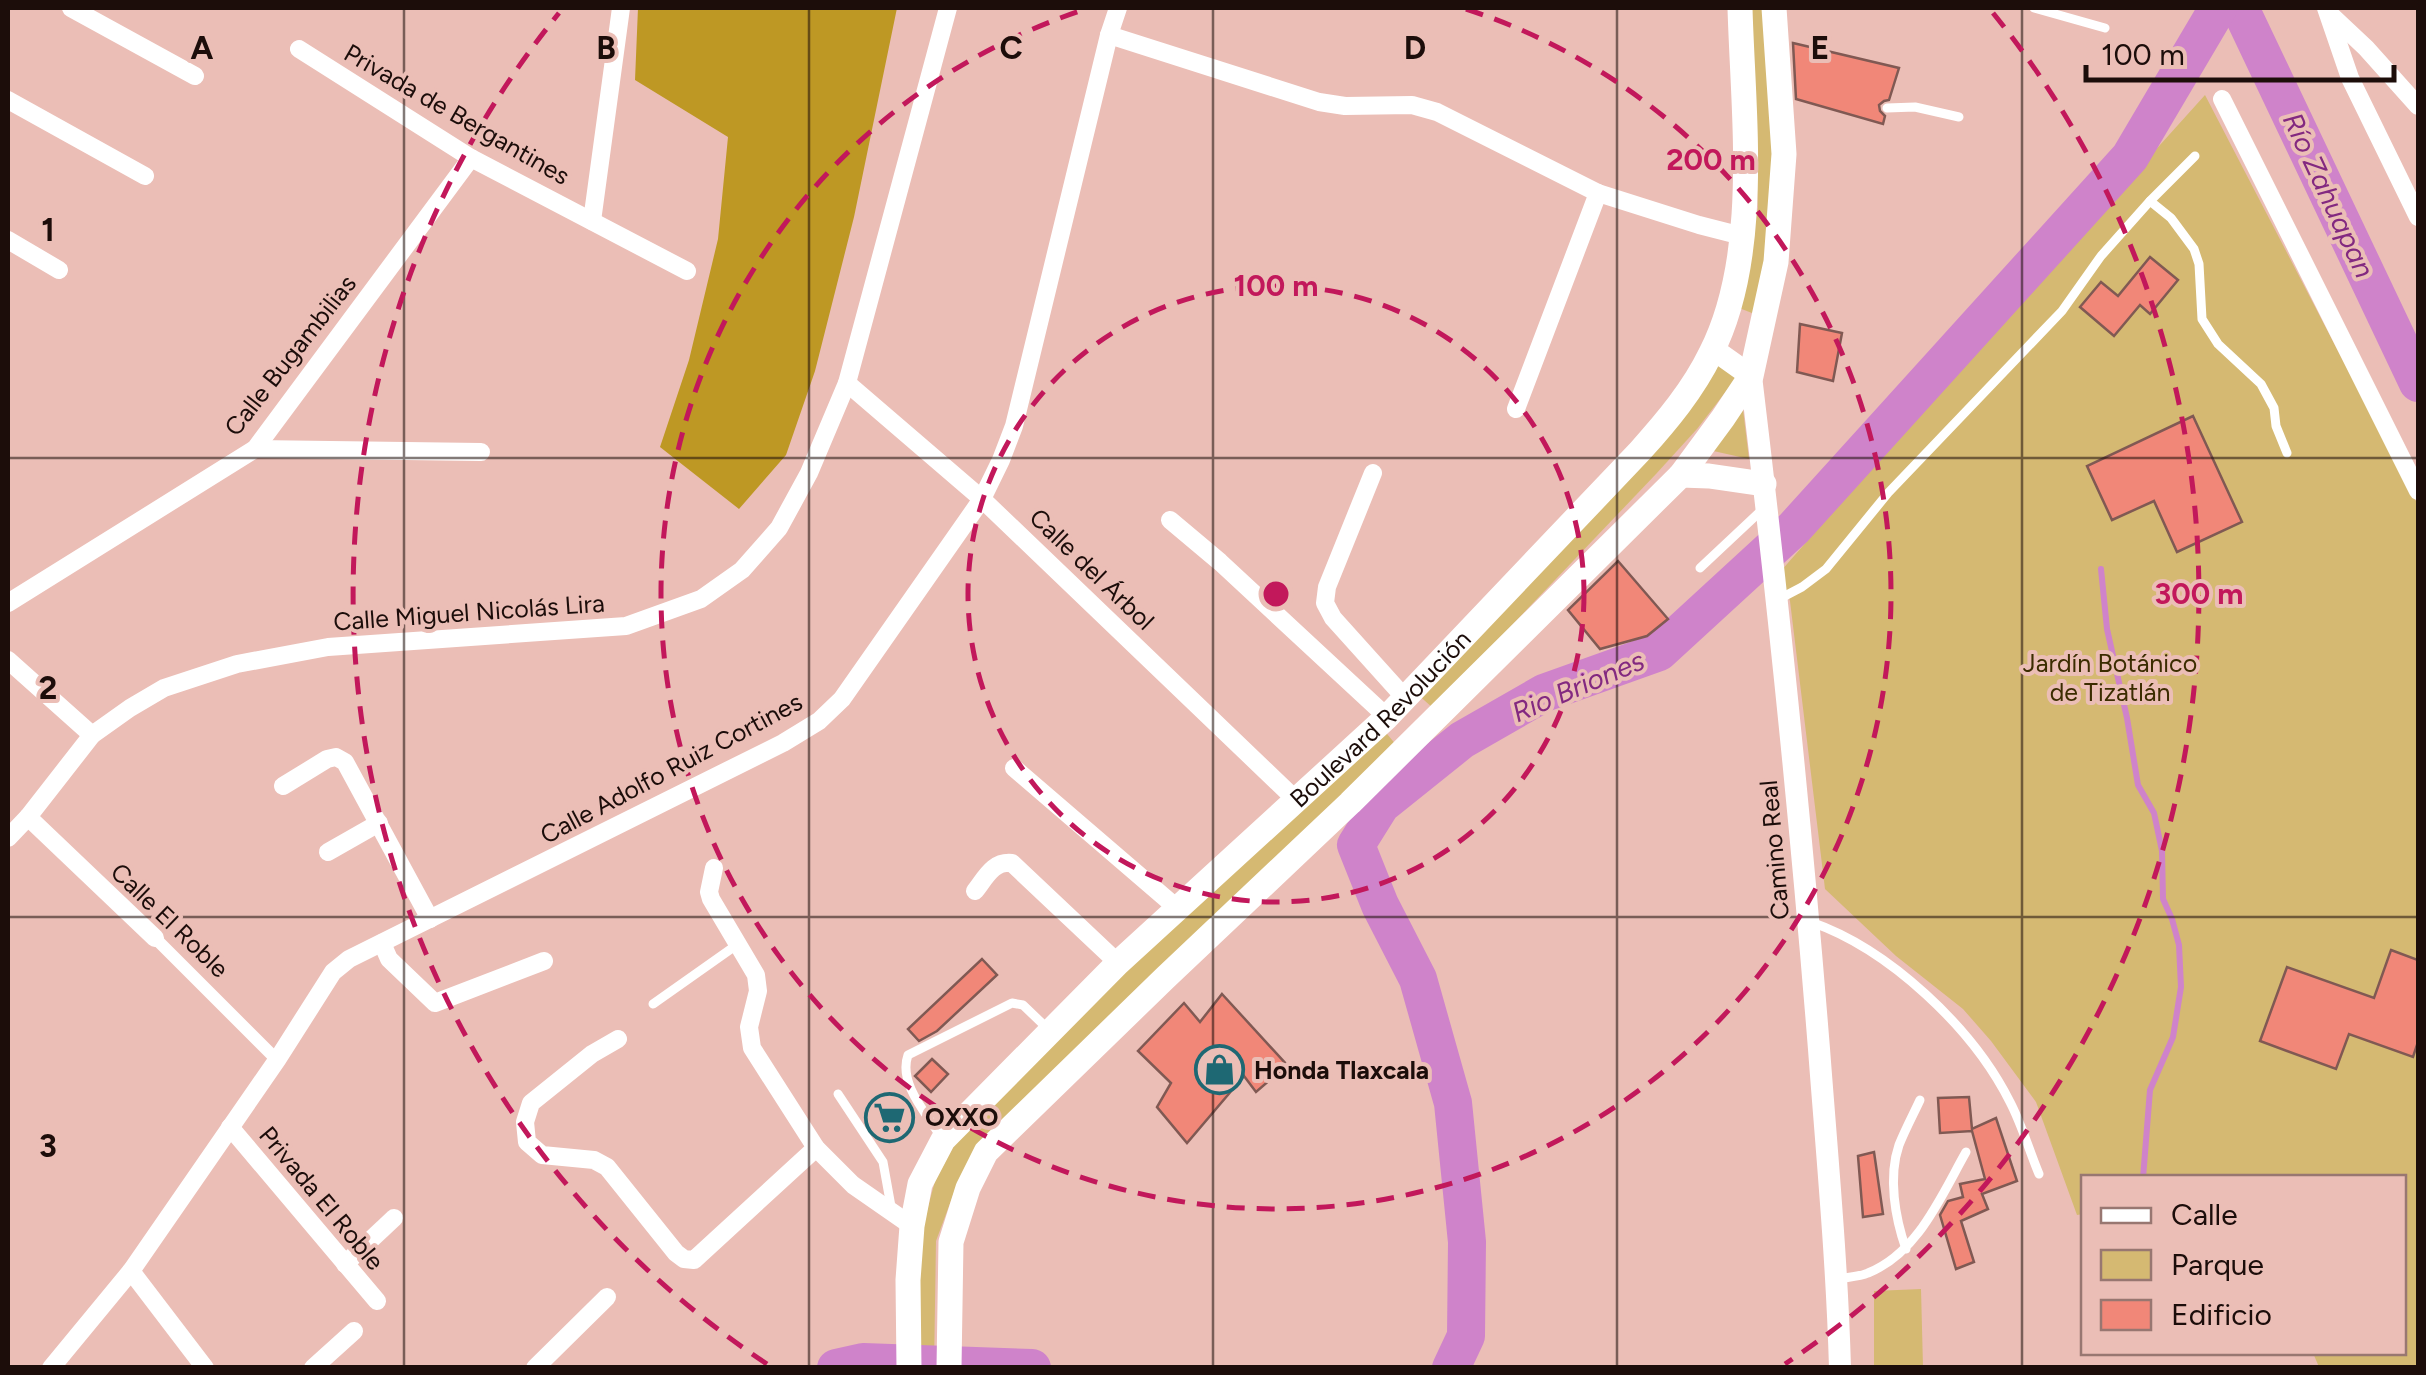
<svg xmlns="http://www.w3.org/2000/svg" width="2426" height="1375" viewBox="0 0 2426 1375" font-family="Figtree,sans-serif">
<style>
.green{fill:#d5b972}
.forest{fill:#be9824}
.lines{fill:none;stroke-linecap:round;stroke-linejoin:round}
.stream{stroke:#cf83ca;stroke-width:6}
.river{stroke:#cf83ca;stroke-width:38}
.building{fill:#f18778;stroke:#805953;stroke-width:2.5}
.service{stroke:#fff;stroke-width:9}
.pedestrian{stroke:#fff;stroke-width:12}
.minor{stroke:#fff;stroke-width:18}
.secondary{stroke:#fff;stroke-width:22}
.primary{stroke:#fff;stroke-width:25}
.grid{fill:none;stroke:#1c0d0a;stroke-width:2.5;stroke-opacity:0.55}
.ring{fill:none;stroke:#c2185b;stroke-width:5;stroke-dasharray:18 12}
.labels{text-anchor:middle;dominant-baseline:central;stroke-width:8;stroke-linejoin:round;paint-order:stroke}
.street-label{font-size:25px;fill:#1c0d0a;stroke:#ebbeb6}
.park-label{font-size:25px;fill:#3b2c00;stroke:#ebbeb6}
.poi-label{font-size:25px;font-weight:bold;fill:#1c0d0a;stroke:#ebbeb6;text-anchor:start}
.water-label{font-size:28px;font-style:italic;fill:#832980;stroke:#ebbeb6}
.grid-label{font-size:32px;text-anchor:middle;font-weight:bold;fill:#1c0d0a;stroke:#ebbeb6;stroke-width:8;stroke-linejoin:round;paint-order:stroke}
.centre{fill:#c2185b;stroke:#ebbeb6;stroke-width:5}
.ring-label{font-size:30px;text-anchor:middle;font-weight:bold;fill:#c2185b;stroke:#ebbeb6;stroke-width:8;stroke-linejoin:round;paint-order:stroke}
</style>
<rect width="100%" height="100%" fill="#ebbeb6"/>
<!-- green -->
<g class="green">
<polygon points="1746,8 1768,8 1774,186 1757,315 1734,306 1758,208"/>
<polygon points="2205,95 2418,505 2418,1367 2319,1367 2313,1353 2404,1352 2404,1178 2084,1178 2083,1214 2077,1215 2036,1102 1991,1041 1963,1009 1896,956 1825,889 1790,601 1780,572 1960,367"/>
<polygon points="1715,361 1737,377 1697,429 1656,474 1433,708 1416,693"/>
<polygon points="1742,401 1749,459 1709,450"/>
<polygon points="1383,729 1397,746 955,1190 936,1241 934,1367 915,1368 922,1229 935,1181 959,1136 1127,967"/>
<polygon points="1921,1289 1923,1367 1874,1367 1874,1291"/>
</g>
<!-- forest -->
<polygon class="forest" points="638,8 897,8 854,217 815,371 786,455 739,509 660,447 689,360 718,239 728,137 635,80"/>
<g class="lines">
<!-- stream -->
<polyline class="stream" points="2101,569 2107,629 2127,718 2138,785 2154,813 2162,851 2163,899 2172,919 2179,945 2181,987 2173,1037 2150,1090 2143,1178"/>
<!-- river -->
<g class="river">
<polyline points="2240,8 2418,383"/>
<polyline points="836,1368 863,1362 1032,1368"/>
<polyline points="1451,1368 1466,1336 1467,1242 1453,1103 1418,979 1380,905 1356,845 1381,805 1462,740 1544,693 1659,652 1794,528 2130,157 2218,8"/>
</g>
</g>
<!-- building -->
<g class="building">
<polygon points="1793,43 1899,68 1889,100 1884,101 1879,105 1880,111 1885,116 1883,124 1796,99"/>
<polygon points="2150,257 2178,280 2150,314 2140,305 2114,336 2080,307 2101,282 2118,296"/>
<polygon points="1800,324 1842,333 1833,381 1797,372"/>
<polygon points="2193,416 2242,522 2177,552 2154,501 2112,520 2087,466"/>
<polygon points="1618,561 1668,619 1647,636 1600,649 1568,610"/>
<polygon points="2391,950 2418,960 2418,1042 2413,1057 2349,1034 2336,1069 2260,1041 2287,967 2374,998"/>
<polygon points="982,959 997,975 937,1031 919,1041 908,1029"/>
<polygon points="1222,994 1287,1065 1256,1092 1244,1076 1187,1143 1157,1107 1171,1083 1138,1051 1184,1003 1200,1022"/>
<polygon points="932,1059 948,1074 931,1092 915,1076"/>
<polygon points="1969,1097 1972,1129 1996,1118 2017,1181 1982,1194 1988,1209 1961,1221 1974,1262 1956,1269 1940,1215 1948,1201 1963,1197 1960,1184 1985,1179 1972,1131 1940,1133 1938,1098"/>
<polygon points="1874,1152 1883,1214 1863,1217 1858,1156"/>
</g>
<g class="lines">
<!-- service -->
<g class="service">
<polyline points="2034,8 2105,28"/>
<polyline points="1887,108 1915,107 1959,117"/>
<polyline points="2150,201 2171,218 2194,249 2199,264 2202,319 2218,344 2261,384 2274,408 2276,426 2287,453"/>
<polyline points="1700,568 1764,508"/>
<polyline points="1781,598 1802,587 1826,569 1888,493 2062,311 2101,256 2150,201 2195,156"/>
<path d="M1811,922c78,27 162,106 199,180 12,23 19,48 29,72"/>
<polyline points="653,1004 738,944"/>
<polyline points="838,1094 883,1162 892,1212"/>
<path d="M941,1137c-15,-24 -43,-54 -33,-82l104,-52 11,2 25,24"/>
<path d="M1906,1249c-11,-31 -18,-72 -7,-104 6,-15 14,-30 21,-45"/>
<path d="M1837,1279c10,-2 22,-2 31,-6 50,-20 73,-77 98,-121"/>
</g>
<!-- pedestrian -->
<polyline class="pedestrian" points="155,938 277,1060"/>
<!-- minor -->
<g class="minor">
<polyline points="71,8 195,76"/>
<polyline points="2326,8 2350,78 2418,217"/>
<polyline points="2333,17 2366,48 2418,106"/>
<polyline points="1109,35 1319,102 1345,106 1412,105 1437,112 1598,193 1699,225 1742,236"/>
<polyline points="299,49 471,158 687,271"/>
<polyline points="2222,99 2418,491"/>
<polyline points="8,100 145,176"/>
<polyline points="592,221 621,8"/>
<polyline points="8,240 59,270"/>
<polyline points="847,383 982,499 1295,799"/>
<polyline points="1516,409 1598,193"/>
<polyline points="255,449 481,452"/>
<polyline points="1373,473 1327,587 1325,603 1333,618 1405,698"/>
<polyline points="1170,520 1220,562 1387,717"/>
<polyline points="8,603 255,449 471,158"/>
<polyline points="8,660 92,735"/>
<polyline points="1014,768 1177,908"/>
<polyline points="283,786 327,759 336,757 345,762 430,919"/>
<polyline points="28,817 155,938"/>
<polyline points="8,838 28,817 92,735 130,708 164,688 237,664 328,647 626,626 701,599 742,570 779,528 809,473 847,383 948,8"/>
<polyline points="328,852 379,823"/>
<polyline points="714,868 709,892 711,899 756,975 758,991 749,1027 752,1048 816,1148 853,1185 912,1226"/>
<path d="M975,891c11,-14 18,-30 37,-28l106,100"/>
<polyline points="382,943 389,959 435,1003 544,961"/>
<polyline points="618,1039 592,1054 531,1103 525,1122 527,1142 542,1155 594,1160 607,1167 676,1253 684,1259 694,1260 816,1148"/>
<polyline points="230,1127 377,1301"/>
<polyline points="345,1264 394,1218"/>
<polyline points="131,1271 205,1368"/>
<polyline points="51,1368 131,1271 277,1060 333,972 349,959 783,743 819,721 842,699 982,499 1001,460 1014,426 1109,35 1118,8"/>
<polyline points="313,1368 354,1331"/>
<polyline points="535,1368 607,1297"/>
</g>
<!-- secondary -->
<path class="secondary" d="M1713,349l38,27c27,224 50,448 68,673 8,106 18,212 21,319"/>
<!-- primary -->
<g class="primary">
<polyline points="1681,475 1709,476 1764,484"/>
<path id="s1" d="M909,1368l-1,-88 4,-54 8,-42 23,-44 175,-177 269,-246 253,-266c27,-30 53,-61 71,-98 50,-98 32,-238 29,-345"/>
<polyline points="949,1368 951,1242 968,1188 986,1152 1165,978 1350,803 1681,475 1723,418 1751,376 1776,262 1784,154 1774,8"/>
</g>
</g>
<!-- grid -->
<path class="grid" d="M404,8v1360M809,8v1360M1213,8v1360M1617,8v1360M2022,8v1360M8,458h2410M8,917h2410"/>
<!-- distance rings -->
<g class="ring">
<circle cx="1276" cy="594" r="308"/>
<path d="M1466 9A615 615 0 1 1 1086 9"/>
<path d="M767 1364A923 923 0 0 1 559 13M1993 13A923 923 0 0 1 1785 1364"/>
</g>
<!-- icons -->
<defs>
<symbol id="shop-ring" viewBox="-11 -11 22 22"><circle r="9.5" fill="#ebbeb6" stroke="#1e6873" stroke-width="1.5"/><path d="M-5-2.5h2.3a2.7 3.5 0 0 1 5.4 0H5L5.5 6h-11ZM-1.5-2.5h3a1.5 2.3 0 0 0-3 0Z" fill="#1e6873"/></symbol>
<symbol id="supermarket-ring" viewBox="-11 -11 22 22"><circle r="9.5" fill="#ebbeb6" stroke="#1e6873" stroke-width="1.5"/><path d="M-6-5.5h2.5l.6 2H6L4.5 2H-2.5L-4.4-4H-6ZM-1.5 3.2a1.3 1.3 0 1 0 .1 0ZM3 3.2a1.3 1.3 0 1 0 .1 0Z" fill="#1e6873"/></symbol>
</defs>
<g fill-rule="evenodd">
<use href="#shop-ring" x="1192" y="1042" width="55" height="55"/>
<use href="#supermarket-ring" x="862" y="1090" width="55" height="55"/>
</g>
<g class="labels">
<!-- street labels -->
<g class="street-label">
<text transform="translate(457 114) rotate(30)">Privada de Bergantines</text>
<text transform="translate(290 355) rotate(-52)">Calle Bugambilias</text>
<text transform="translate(1092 569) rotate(44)">Calle del Árbol</text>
<text transform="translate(469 612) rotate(-4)">Calle Miguel Nicolás Lira</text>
<text stroke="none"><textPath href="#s1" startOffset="842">Boulevard Revolución</textPath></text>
<text transform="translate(671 768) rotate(-28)">Calle Adolfo Ruiz Cortines</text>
<text transform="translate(1774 850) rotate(-95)">Camino Real</text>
<text transform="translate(170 920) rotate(44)">Calle El Roble</text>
<text transform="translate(322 1198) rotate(50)">Privada El Roble</text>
</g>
<!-- park labels -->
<g class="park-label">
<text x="2110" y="663">Jardín Botánico<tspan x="2110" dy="29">de Tizatlán</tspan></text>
</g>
<!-- poi labels -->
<g class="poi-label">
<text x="1254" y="1070">Honda Tlaxcala</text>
<text x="925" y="1117">OXXO</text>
</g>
<!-- water labels -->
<g class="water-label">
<text transform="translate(2329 195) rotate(65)">Río Zahuapan</text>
<text transform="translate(1578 686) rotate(-23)">Rio Briones</text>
</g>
</g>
<g class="grid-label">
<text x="202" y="59">A</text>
<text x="606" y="59">B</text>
<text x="1011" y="59">C</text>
<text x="1415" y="59">D</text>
<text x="1820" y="59">E</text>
<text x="48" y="241">1</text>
<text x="48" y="699">2</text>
<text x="48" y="1157">3</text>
</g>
<circle cx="1276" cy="594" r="15" class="centre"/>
<g class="ring-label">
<text x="1711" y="170">200 m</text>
<text x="1276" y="296">100 m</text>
<text x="2199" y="604">300 m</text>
</g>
<!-- border -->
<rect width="2426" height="1375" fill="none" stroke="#1c0d0a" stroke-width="20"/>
<!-- legend -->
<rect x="2081" y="1175" width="325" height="180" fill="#ebbeb6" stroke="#987771" stroke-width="2.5"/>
<rect x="2101" y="1208" width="50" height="15" fill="#ffffff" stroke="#987771" stroke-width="2.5"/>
<text x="2171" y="1225" font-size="30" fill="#1c0d0a">Calle</text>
<rect x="2101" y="1250" width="50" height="30" fill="#d5b972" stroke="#987771" stroke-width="2.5"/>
<text x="2171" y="1275" font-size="30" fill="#1c0d0a">Parque</text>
<rect x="2101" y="1300" width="50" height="30" fill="#f18778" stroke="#987771" stroke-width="2.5"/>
<text x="2171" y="1325" font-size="30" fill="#1c0d0a">Edificio</text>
<!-- scale -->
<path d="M2086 65v15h308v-15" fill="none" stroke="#1c0d0a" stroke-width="5"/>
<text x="2101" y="65" font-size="30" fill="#1c0d0a" stroke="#ebbeb6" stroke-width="8" paint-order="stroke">100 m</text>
</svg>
